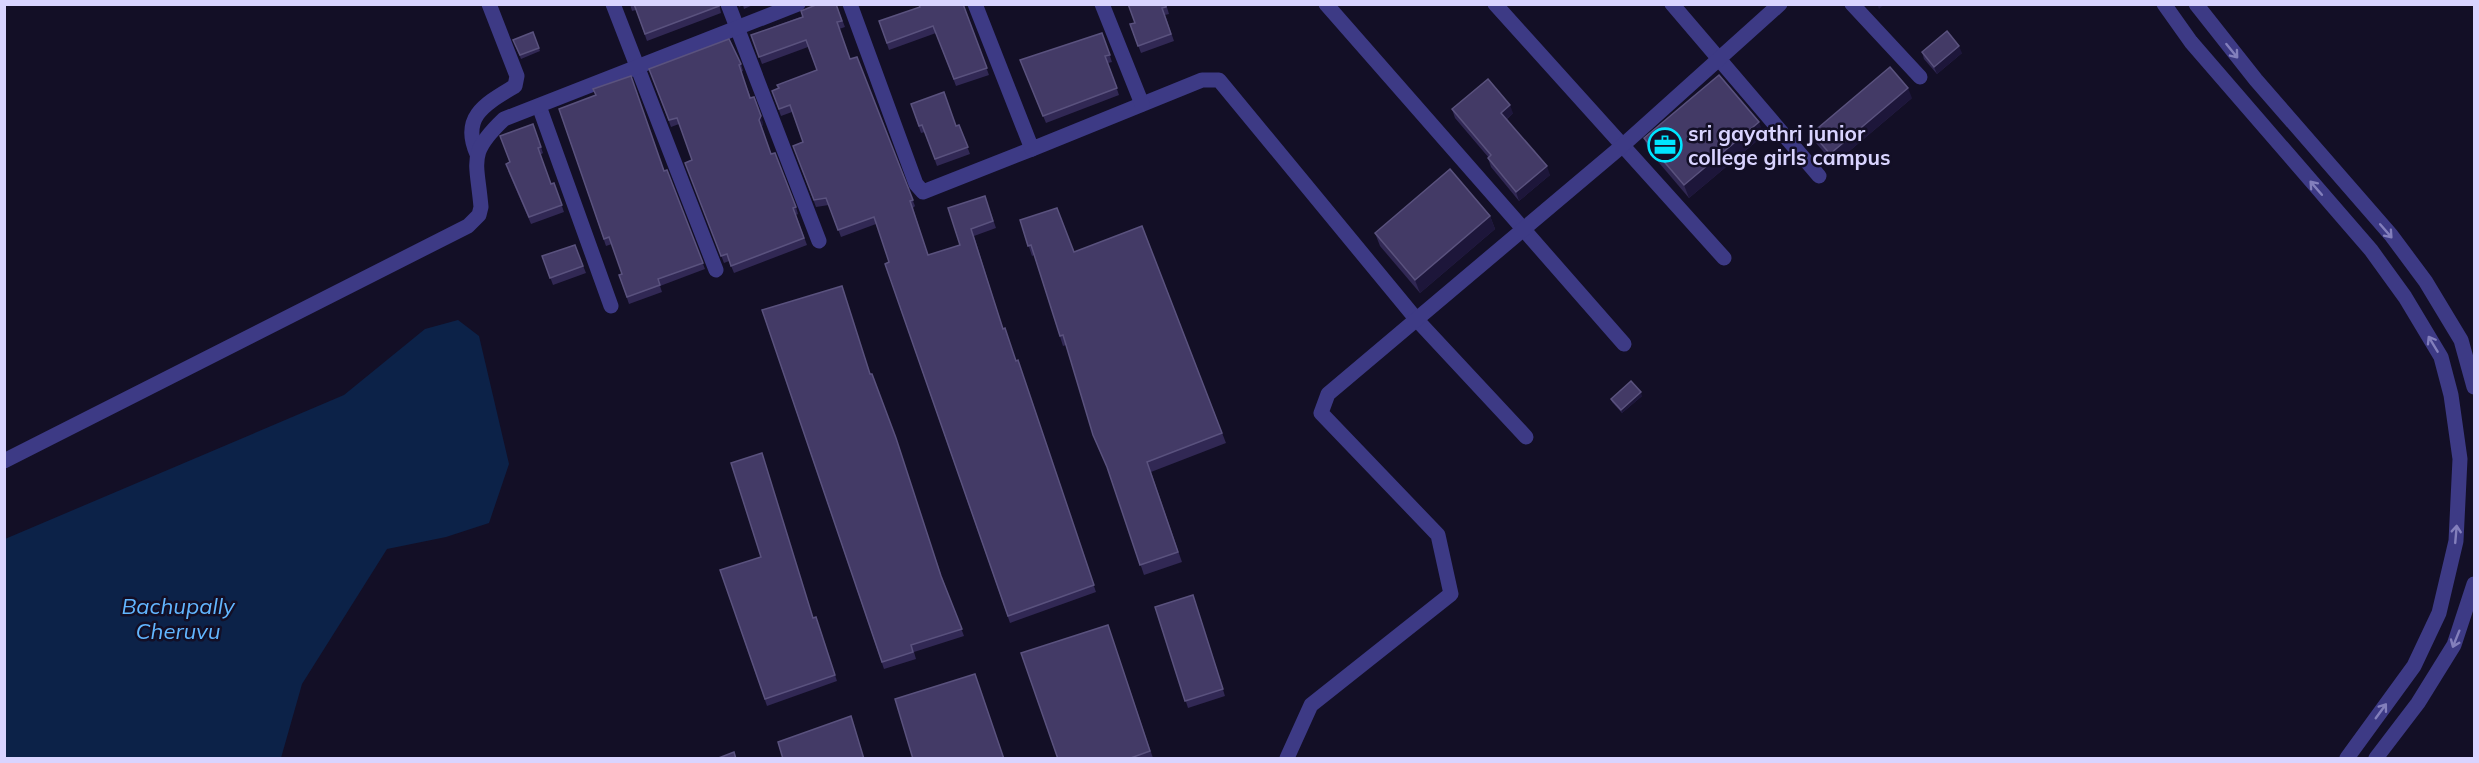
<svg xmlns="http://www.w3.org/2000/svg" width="2479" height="763" viewBox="0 0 2479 763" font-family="Mulish,sans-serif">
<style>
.water{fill:#0c2248}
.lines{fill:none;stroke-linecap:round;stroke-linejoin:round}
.minor{stroke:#3d3a85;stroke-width:15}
.tertiary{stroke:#3d3a85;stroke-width:15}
.wall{fill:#312854}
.shaded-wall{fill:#1d163a}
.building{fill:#433a66;stroke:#5a527e;stroke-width:1.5}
.oneway{stroke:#837fbc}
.labels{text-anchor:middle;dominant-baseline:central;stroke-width:5;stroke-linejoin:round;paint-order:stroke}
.poi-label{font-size:21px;font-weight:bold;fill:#d9d4ff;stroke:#130f26;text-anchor:start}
.water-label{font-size:22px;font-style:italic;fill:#62b6ff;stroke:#130f26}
</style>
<rect width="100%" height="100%" fill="#130f26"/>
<!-- water -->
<polygon class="water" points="458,320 479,336 509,464 489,523 446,537 387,549 302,684 281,758 5,758 5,539 344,395 425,329"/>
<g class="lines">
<!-- minor -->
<g class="minor">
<polyline points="613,4 716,270"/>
<polyline points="728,4 819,241"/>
<polyline points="850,4 916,184 923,192 1032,149"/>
<polyline points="975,4 1032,149 1202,80 1219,80 1417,320 1526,437"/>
<polyline points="1102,4 1142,104"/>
<polyline points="1326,4 1624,344"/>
<polyline points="1495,4 1724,258"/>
<polyline points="1672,4 1819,176"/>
<polyline points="1852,4 1920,77"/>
<polyline points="539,106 611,306"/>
<path d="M477,154c-17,-38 10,-51 38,-68l2,-10 -28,-72"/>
<path d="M4,461l464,-235 11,-11 2,-8c-4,-47 -14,-53 23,-88l294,-115"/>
<polyline points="1287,758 1311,705 1451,594 1438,535 1321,413 1328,394 1622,146 1780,4"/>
</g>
<!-- tertiary -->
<g class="tertiary">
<polyline points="2164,4 2191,42 2371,250 2405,297 2441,357 2451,395 2460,459 2456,541 2439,613 2414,666 2347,758"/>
<polyline points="2196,4 2256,80 2391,235 2426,282 2461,340 2474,387"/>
<polyline points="2376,758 2418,703 2454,645 2474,584"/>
</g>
</g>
<!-- wall -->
<g class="wall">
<polygon points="630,4 719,4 721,13 647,41 636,10 632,11"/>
<polygon points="738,4 755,4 744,9 743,5 739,7"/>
<polygon points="836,4 845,27 839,29 850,59 857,57 915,206 913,208 928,255 960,245 985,196 996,228 974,236 1003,329 1016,361 1096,592 1010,623 885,264 889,262 876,224 841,237 829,205 816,207 793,146 803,142 792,112 781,116 772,91 817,70 808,47 762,64 751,35"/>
<polygon points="963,4 989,75 956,86 936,33 889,50 879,21"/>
<polygon points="1166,4 1169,14 1165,15 1174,41 1141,53 1130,24 1135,23"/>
<polygon points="533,32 540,51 521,59 513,40"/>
<polygon points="1102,33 1112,62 1108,63 1119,95 1046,123 1020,60"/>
<polygon points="1922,52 1962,53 1937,74 1924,59"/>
<polygon points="741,64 743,71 741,72 751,98 763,123 762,127 771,154 796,207 798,214 796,215 807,245 734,273 729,261 724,263 688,170 692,160 679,124 671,127 649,69"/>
<polygon points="1912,98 1834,164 1816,143 1812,133"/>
<polygon points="911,104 956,126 959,125 970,154 937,166 925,132 921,133"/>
<polygon points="559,109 664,170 667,170 705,269 660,286 662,292 629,304 619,275 622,274 612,244 606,246"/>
<polygon points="1452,109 1513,113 1507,119 1550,175 1519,201 1491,167 1488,158 1489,158 1455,118"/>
<polygon points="533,124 543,153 540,155 551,184 554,183 564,212 531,224 508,171 510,162"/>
<polygon points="1764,135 1689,198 1649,151 1644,138"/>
<polygon points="1490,216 1495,229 1420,293 1380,246 1375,233"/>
<polygon points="1020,220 1074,252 1142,226 1226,443 1151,472 1182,562 1144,575 1110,474 1093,435 1066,345 1063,346 1034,255 1032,256"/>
<polygon points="575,245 586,273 553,285 542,256"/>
<polygon points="762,310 871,374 943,580 964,636 914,652 916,659 884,669"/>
<polygon points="1642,396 1622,413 1612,402 1611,399"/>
<polygon points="720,570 813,618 816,617 837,681 767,706"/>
<polygon points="1193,595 1225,696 1188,708 1155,607"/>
<polygon points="1108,625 1153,758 1058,759"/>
</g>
<!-- shaded-wall -->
<g class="shaded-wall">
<polygon points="1877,4 1885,4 1879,9"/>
<polygon points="1959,46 1962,53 1937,74 1934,67"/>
<polygon points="1908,88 1912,98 1834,164 1830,154"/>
<polygon points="1510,105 1513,113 1504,121 1501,113"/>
<polygon points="761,116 763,123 762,127 759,120"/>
<polygon points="1759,122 1764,135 1689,198 1684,185"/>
<polygon points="1547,166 1550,175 1519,201 1516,192"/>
<polygon points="1490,216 1495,229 1420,293 1415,280"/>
<polygon points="1641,392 1642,396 1622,413 1621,410"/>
</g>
<!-- building -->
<g class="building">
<polygon points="634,4 718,4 719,6 645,34"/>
<polygon points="818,4 836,4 842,21 837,22 850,59 857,57 913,200 910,201 928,255 960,245 948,208 985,196 993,221 971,229 1003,329 1005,328 1016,361 1018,360 1094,585 1008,616 885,264 889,262 874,217 838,230 826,198 814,200 793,146 803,142 790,105 779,109 772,91 779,88 777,85 817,70 806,40 759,57 751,35 803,17 801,11"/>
<polygon points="919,4 963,4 987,68 954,79 933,26 887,43 879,21 920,7"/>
<polygon points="1128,4 1166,4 1166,7 1162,8 1171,34 1138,46 1130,24 1135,23"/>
<polygon points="1947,31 1959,46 1934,67 1922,52"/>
<polygon points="533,32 539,48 520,55 513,40"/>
<polygon points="1102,33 1110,55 1105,56 1117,88 1043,116 1020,60"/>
<polygon points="729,39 741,64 739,65 750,98 754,97 761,116 759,120 771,154 775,153 796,207 793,208 804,238 731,266 727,254 721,256 685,163 692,160 677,118 669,120 649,69"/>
<polygon points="1890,67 1908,88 1830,154 1812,133"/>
<polygon points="1719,75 1759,122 1684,185 1644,138"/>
<polygon points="631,76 664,171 667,170 703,263 658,279 660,285 627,297 619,275 622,274 609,237 604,239 559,109 596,95 593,89"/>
<polygon points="1488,79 1510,105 1501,113 1547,166 1516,192 1488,158 1491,155 1452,109"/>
<polygon points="944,92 956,126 959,125 968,147 935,159 922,125 919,126 911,104"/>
<polygon points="533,124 541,147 538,148 551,184 554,183 562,205 529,217 506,164 510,162 500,136"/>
<polygon points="1450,169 1490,216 1415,280 1375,233"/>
<polygon points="1057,208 1074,252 1142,226 1222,433 1147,462 1178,552 1140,565 1107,467 1093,435 1063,335 1060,336 1031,245 1028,246 1020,220"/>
<polygon points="575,245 583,266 550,278 542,256"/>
<polygon points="842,286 870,374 872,374 896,438 941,576 962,629 911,645 913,652 882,662 762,310"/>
<polygon points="1631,381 1641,392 1621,410 1611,399"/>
<polygon points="762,453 813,618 816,617 835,675 765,699 720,570 761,557 731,463"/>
<polygon points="1193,595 1223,689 1185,701 1155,607"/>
<polygon points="1108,625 1150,751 1128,759 1058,759 1021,653"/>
<polygon points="975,674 1004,759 913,759 895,699"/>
<polygon points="851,716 864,759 783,759 778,742"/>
<polygon points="734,752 736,759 716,759"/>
</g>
<!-- one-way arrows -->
<defs><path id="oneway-shaft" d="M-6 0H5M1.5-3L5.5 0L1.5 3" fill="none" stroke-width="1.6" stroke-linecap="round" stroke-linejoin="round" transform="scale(1.5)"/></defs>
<g class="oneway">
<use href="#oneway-shaft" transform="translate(2232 51) rotate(51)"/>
<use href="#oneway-shaft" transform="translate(2316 188) rotate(-131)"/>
<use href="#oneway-shaft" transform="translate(2386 231) rotate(49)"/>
<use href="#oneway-shaft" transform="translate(2433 344) rotate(-121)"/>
<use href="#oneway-shaft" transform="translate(2456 534) rotate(-85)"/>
<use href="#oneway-shaft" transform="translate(2456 639) rotate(112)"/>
<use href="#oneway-shaft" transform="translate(2381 711) rotate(-54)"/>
</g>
<!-- icons -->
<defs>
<symbol id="office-ring" viewBox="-11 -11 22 22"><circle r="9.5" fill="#130f26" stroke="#00e5ff" stroke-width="1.5"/><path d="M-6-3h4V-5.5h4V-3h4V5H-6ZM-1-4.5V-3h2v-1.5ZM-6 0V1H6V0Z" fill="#00e5ff"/></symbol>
</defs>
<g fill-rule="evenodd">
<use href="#office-ring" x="1646" y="126" width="38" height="38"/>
</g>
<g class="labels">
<!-- poi labels -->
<g class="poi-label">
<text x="1688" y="133">sri gayathri junior<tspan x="1688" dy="24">college girls campus</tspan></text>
</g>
<!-- water labels -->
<g class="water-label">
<text x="178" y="606">Bachupally<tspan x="178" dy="25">Cheruvu</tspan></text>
</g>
</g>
<!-- border -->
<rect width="2479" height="763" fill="none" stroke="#d9d4ff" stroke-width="12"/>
</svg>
